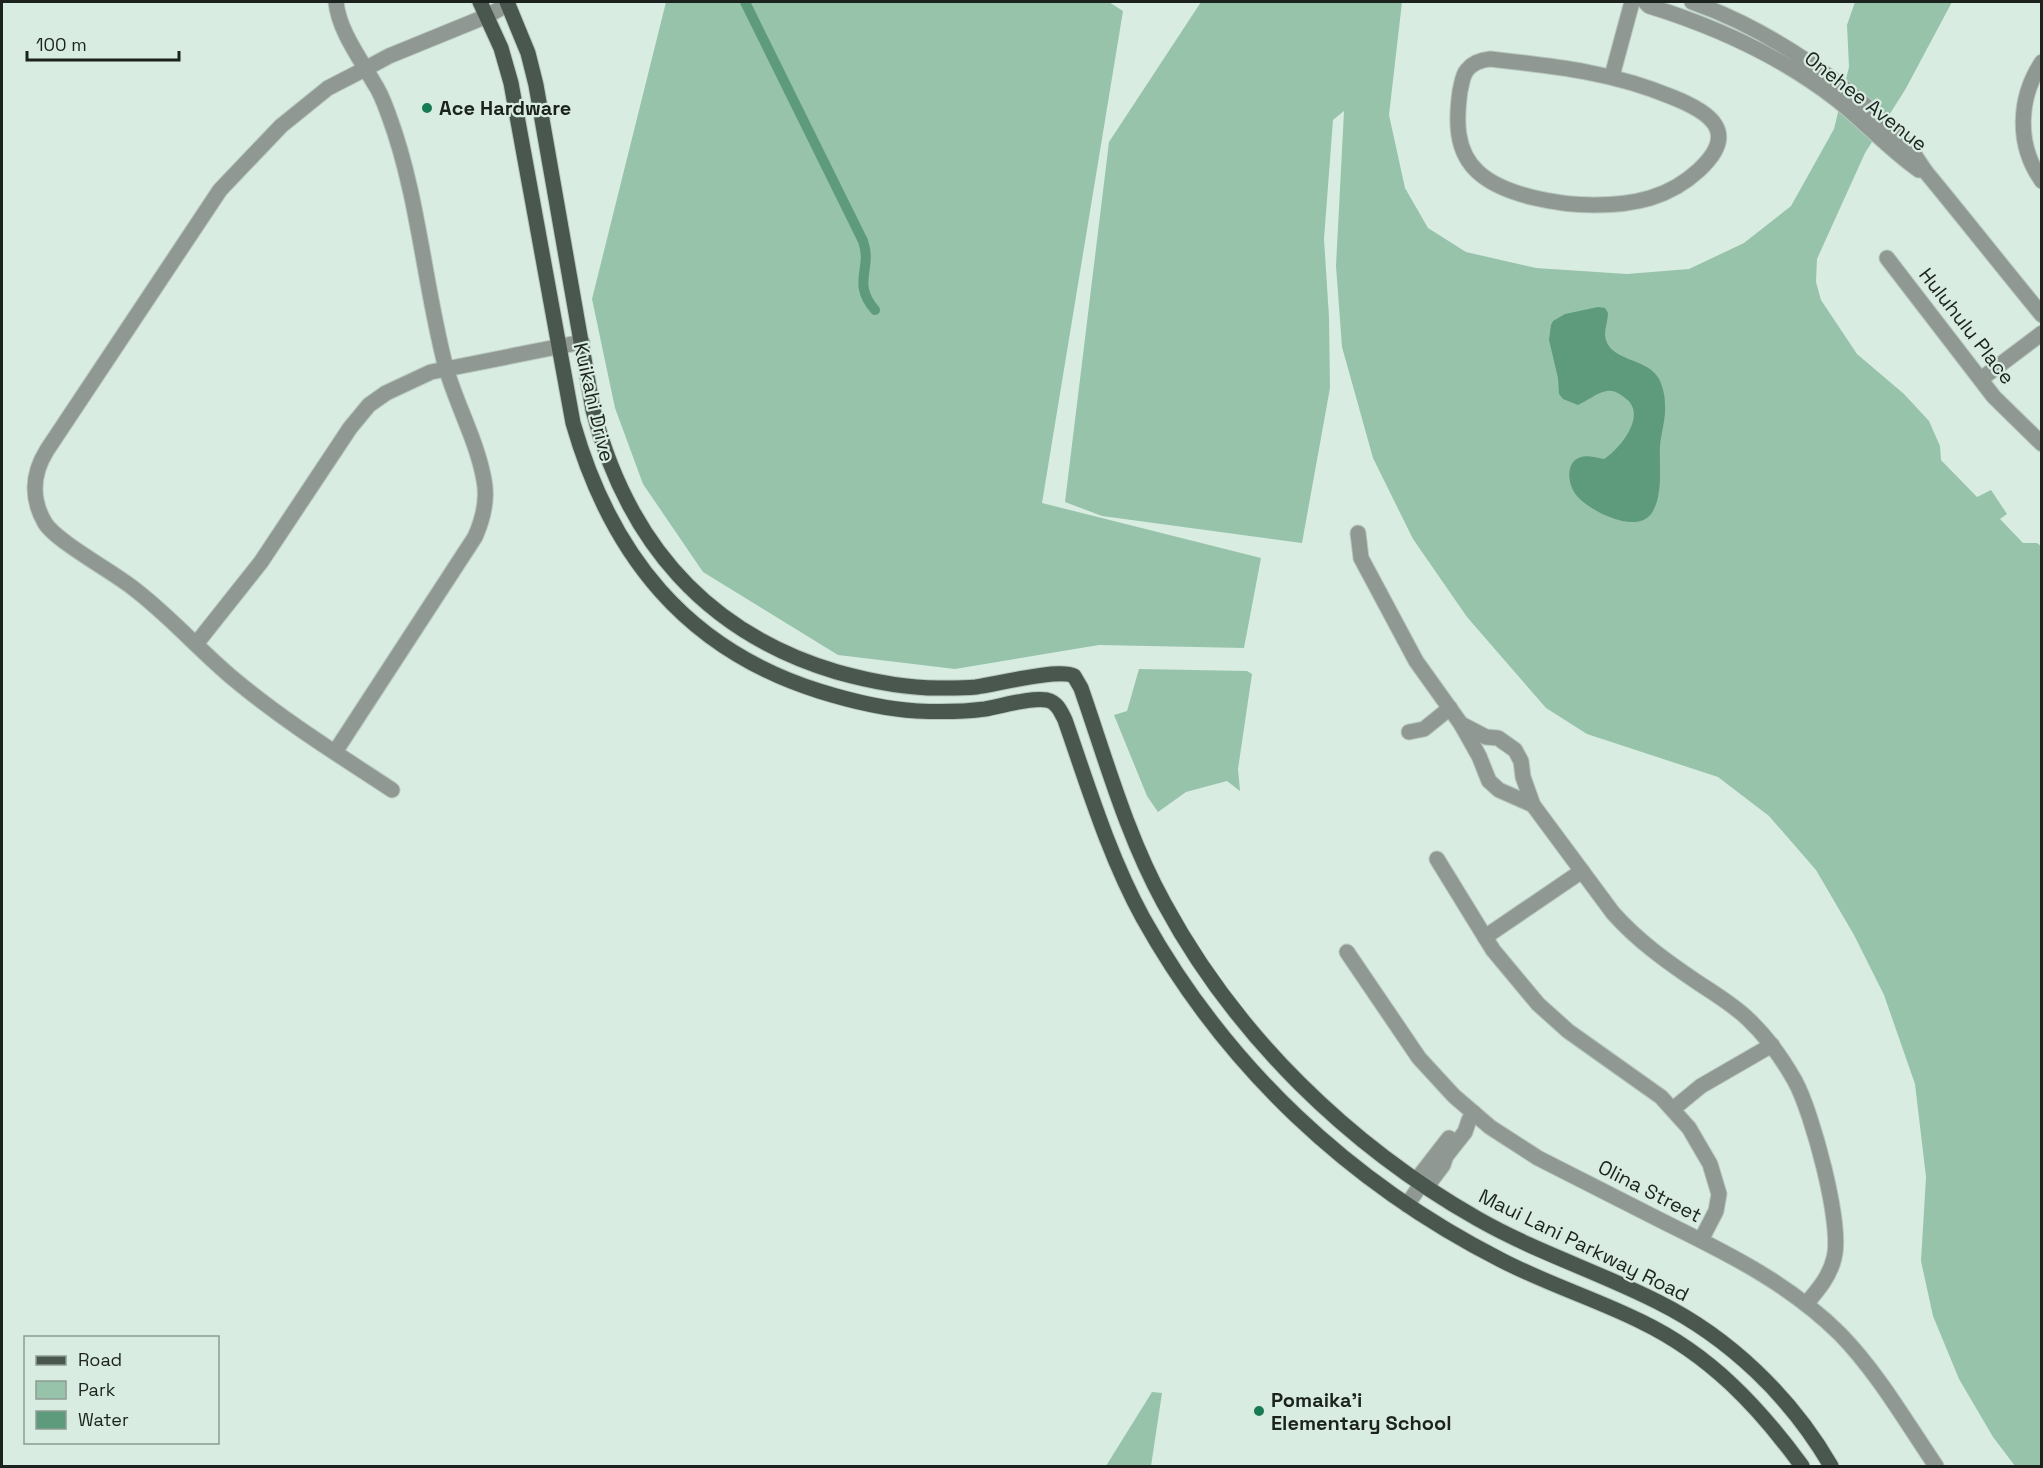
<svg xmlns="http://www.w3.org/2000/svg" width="2043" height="1468" viewBox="0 0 2043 1468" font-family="'Space Grotesk',sans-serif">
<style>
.green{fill:#97c3ab}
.water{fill:#5e9b7c}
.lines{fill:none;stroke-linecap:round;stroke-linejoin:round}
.canal{stroke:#5e9b7c;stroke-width:10}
.minor-casing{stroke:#b7c8be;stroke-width:17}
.major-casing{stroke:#b7c8be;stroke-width:17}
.minor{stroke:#909893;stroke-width:15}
.major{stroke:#49574f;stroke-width:15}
.poi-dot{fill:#167a52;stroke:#d9ece1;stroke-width:2}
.labels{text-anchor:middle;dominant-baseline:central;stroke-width:4.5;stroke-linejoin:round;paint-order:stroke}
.street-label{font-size:20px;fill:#1c231f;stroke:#d9ece1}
.poi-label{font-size:20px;font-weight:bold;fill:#1c231f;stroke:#d9ece1;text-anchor:start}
</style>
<rect width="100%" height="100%" fill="#d9ece1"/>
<!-- green -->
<g class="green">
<polygon points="666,2 1109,2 1123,11 1042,503 1261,558 1244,648 1099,645 955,669 838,655 703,572 643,484 615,408 592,299"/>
<polygon points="1201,2 1402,2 1389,115 1405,188 1428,228 1466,252 1536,268 1627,274 1689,269 1744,243 1791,206 1834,129 1849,67 1847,25 1855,2 1952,2 1905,90 1865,153 1817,259 1816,282 1821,300 1857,354 1904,394 1929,421 1940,446 1941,460 1977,497 1991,490 2007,514 2000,519 2023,543 2037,543 2041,546 2041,1466 2015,1466 1993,1437 1959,1379 1933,1316 1921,1261 1926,1177 1915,1084 1884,995 1854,935 1816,870 1769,816 1718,777 1587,734 1546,708 1467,617 1413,539 1373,458 1342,347 1336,266 1344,111 1333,120 1324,239 1329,317 1330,388 1302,543 1102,516 1065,502 1109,142"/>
<polygon points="1139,669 1247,671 1252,674 1238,769 1240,791 1227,781 1186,792 1158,812 1147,796 1114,715 1127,711"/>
<polygon points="1152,1392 1162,1393 1151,1466 1106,1466"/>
</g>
<!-- water -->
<path class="water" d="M1598,307l7,1 3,5c0,7 -3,14 -3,22 2,27 43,22 54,44 4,7 6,18 6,26 1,14 -4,28 -5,41 -1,21 3,44 -6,63 -12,29 -63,3 -77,-13 -9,-10 -13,-34 4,-39 7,-2 16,1 23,2 17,-11 44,-45 21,-61 -5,-4 -11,-8 -18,-7 -9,1 -20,10 -29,14l-15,-6 -4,-5 -1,-16 -9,-38 2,-15 2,-4 12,-7z"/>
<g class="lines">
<!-- canal -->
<path class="canal" d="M745,2l118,239c10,28 -12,41 12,69"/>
<defs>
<g id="minor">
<path d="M1645,2l4,4c68,21 130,49 187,93 28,22 53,50 83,71"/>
<path d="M1692,2c77,27 162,85 217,146 8,9 13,20 21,29 38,46 74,92 112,138"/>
<path d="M1490,59c63,7 123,13 182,38 38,15 68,35 27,73 -30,28 -65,35 -105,35 -34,0 -90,-9 -116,-33 -23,-21 -22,-52 -18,-81 2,-7 2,-15 7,-21 6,-8 14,-10 23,-11z"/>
<path d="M2042,62c-24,36 -26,83 0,119"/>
<polyline points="1612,76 1632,2"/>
<polyline points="1887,258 1994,397 2042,444"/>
<polyline points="1981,379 2042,333"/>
<polyline points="1358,533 1361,558 1416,661 1461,724 1479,756 1489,781 1499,790 1533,805"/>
<polyline points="196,644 261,562 350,428 369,405 386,393 431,372 582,342"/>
<path d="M1461,724l25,13 12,1 17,12 6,11 2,16 10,28 80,108c25,28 53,48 84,69 18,12 37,23 52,38 19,18 33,38 46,61 17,31 48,144 39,177 -4,18 -16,32 -28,46"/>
<polyline points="1409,732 1424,729 1450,708"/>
<path d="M335,752l140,-215c8,-18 13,-37 9,-57 -7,-39 -27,-74 -38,-112 -22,-83 -27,-171 -57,-252 -4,-11 -8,-23 -15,-33 -14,-25 -35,-52 -38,-81"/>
<path d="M392,790c-53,-35 -108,-69 -157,-110 -35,-29 -65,-64 -102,-92 -20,-16 -77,-47 -88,-65 -14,-24 -13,-49 2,-73l173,-260 61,-64 47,-38 37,-19 24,-13 98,-40 21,-12"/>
<polyline points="1437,859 1493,950 1538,1004 1568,1031 1661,1097 1689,1128 1710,1164 1719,1194 1716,1211 1701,1240"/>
<polyline points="1485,937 1582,871"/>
<path d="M1347,952l72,106 35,38 36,31 48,31c43,22 86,44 130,66 61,30 123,61 172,110 38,39 66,88 96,132"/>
<polyline points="1673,1109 1701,1086 1772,1045"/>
<polyline points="1422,1183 1421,1174 1449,1138"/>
<polyline points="1407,1205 1422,1183 1431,1181 1443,1165 1446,1156 1465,1132 1469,1120 1474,1113"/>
</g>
<g id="major">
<path d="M480,2l21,46 10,35 62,340c38,132 113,226 246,268 32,10 64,18 98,20 22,1 45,1 68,-2 18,-3 45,-12 62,-9 10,2 14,12 18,20 23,66 44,136 78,198 83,149 207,265 358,342 46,24 95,39 141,62 68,33 116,84 160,144"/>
<path d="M507,2l21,51 8,32 57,325c34,131 113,223 244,262 36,10 71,17 108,16 10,0 21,0 31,-1 22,-3 82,-19 98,-11l7,12c25,72 46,148 83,215 71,132 185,243 314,316 58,33 121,53 180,83 72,36 133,95 173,164"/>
</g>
</defs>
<!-- minor casing -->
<use href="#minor" class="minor-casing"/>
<!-- major casing -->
<use href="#major" class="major-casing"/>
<!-- minor -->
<use href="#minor" class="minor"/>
<!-- major -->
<use href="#major" class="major"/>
</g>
<!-- markers -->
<g class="poi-dot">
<circle cx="427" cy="108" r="6"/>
<circle cx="1259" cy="1411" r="6"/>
</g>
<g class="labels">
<!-- street labels -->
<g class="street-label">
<text transform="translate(1866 101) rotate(38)">Onehee Avenue</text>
<text transform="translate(1967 326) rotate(52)">Huluhulu Place</text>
<text transform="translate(594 402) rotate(77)">Kuikahi Drive</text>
<text transform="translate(1650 1191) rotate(27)">Olina Street</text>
<text transform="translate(1584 1245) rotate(26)">Maui Lani Parkway Road</text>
</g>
<!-- poi labels -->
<g class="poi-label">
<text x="439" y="108">Ace Hardware</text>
<text x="1271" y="1400">Pomaika'i<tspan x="1271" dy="23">Elementary School</tspan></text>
</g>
</g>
<!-- border -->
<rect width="2043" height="1468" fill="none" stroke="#1c231f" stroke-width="6"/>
<!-- legend -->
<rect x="24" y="1336" width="195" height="108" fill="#d9ece1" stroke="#8d9c93" stroke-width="1.5"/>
<rect x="36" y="1356" width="30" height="9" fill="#49574f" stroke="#8d9c93" stroke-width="1.5"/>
<text x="78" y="1366" font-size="18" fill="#1c231f">Road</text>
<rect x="36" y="1381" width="30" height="18" fill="#97c3ab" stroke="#8d9c93" stroke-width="1.5"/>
<text x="78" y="1396" font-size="18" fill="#1c231f">Park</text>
<rect x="36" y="1411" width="30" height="18" fill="#5e9b7c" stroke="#8d9c93" stroke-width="1.5"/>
<text x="78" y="1426" font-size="18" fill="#1c231f">Water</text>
<!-- scale -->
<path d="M27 51v9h152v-9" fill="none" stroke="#1c231f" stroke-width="3"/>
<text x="36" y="51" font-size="18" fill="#1c231f" stroke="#d9ece1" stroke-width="4.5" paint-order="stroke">100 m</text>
</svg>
